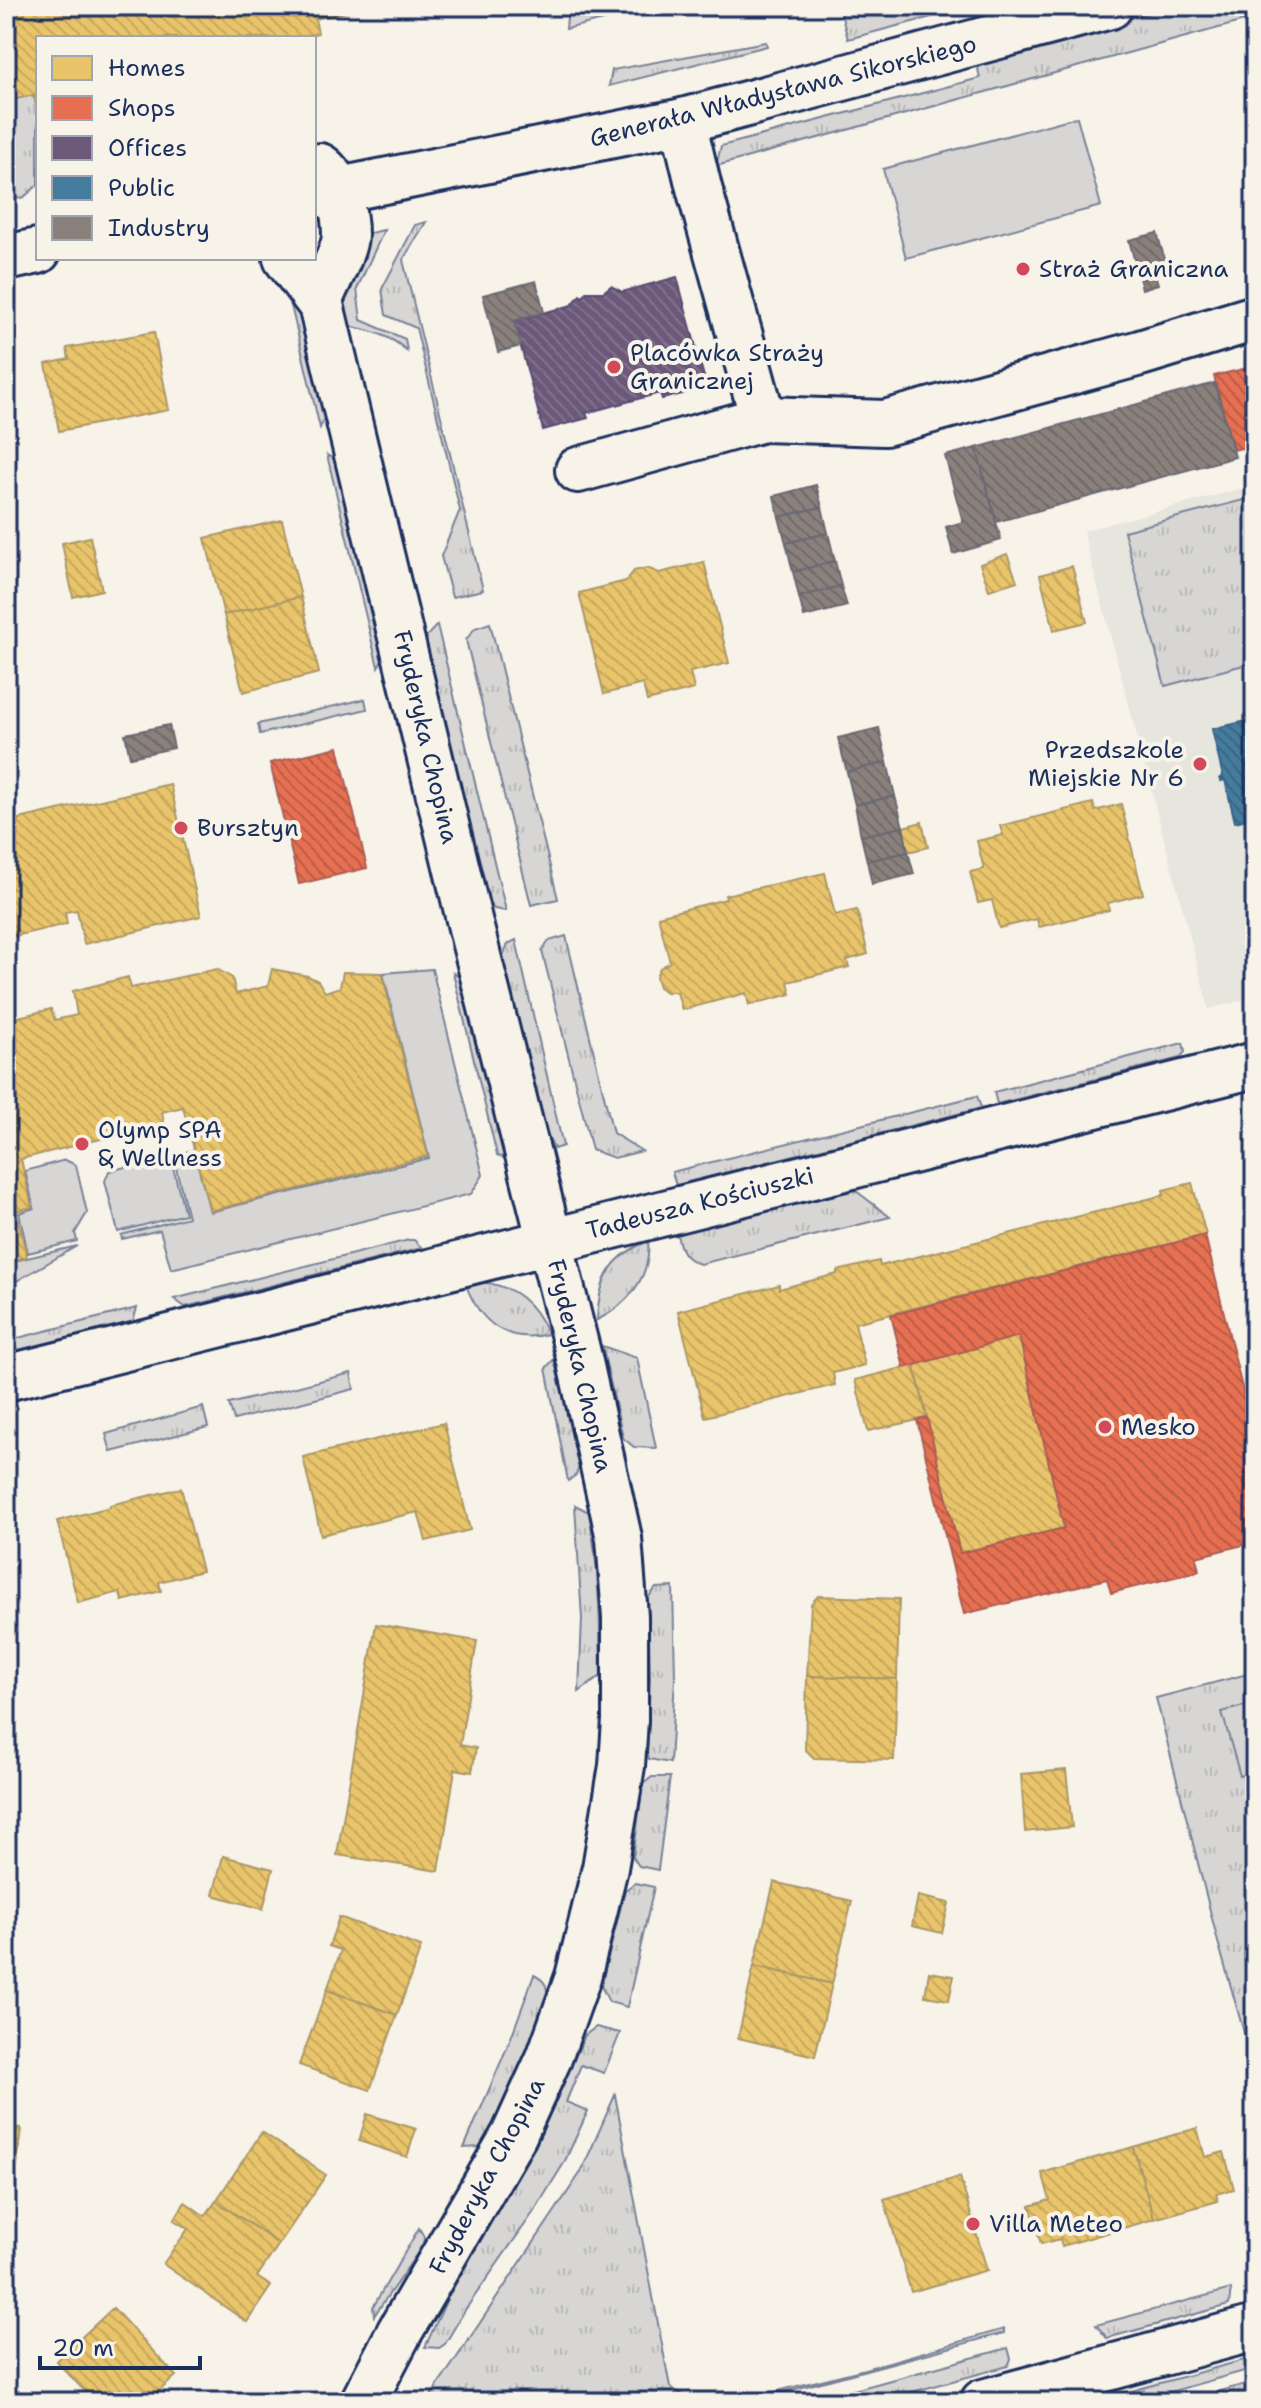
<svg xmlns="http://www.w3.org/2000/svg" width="1261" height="2408" viewBox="0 0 1261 2408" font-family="'Shantell Sans',sans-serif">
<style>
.built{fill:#e6e5de}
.grass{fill:url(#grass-tufts);stroke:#798299;stroke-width:2}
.forest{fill:url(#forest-firs);stroke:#798299;stroke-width:2}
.garden{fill:#d7d6d4;stroke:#798299;stroke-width:2}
.homes{fill:url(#homes-back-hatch);stroke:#ab9766;stroke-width:2}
.shops{fill:url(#shops-back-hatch);stroke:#aa5c55;stroke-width:2}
.offices{fill:url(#offices-back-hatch);stroke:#544c72;stroke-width:2}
.public{fill:url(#public-back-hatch);stroke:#38648a;stroke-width:2}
.industry{fill:url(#industry-back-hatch);stroke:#696873;stroke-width:2}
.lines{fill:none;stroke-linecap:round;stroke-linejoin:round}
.minor-casing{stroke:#1b2f5e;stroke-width:50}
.minor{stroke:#f7f3e8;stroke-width:44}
.poi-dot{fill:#d1495b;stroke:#f7f3e8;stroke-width:3}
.labels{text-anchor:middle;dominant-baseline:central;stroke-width:8;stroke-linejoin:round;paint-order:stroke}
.street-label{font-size:24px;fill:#1b2f5e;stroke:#f7f3e8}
.poi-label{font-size:24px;fill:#1b2f5e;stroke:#f7f3e8;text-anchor:start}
</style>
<defs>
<pattern id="grass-tufts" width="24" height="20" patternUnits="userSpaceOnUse" patternTransform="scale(2)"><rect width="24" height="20" fill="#d7d6d4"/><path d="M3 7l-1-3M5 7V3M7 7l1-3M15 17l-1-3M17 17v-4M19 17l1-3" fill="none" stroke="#b8b8b8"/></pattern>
<pattern id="forest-firs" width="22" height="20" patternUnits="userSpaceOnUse" patternTransform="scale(2)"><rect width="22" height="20" fill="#d7d6d4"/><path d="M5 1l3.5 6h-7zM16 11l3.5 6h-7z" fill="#b8b8b8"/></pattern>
<pattern id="homes-back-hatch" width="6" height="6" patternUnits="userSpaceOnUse" patternTransform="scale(2)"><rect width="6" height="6" fill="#e9c46a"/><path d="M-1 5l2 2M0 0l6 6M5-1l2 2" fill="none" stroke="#c7a95e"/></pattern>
<pattern id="shops-back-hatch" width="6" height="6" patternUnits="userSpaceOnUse" patternTransform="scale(2)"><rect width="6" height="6" fill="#e76f51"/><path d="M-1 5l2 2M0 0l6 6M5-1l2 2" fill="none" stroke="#ba5c46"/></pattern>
<pattern id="offices-back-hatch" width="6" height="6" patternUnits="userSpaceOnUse" patternTransform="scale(2)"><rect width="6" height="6" fill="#6d597a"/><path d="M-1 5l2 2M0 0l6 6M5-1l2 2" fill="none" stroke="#80738f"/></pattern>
<pattern id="public-back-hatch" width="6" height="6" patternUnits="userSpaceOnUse" patternTransform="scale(2)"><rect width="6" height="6" fill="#457b9d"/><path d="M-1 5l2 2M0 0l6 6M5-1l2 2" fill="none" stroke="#396583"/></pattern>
<pattern id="industry-back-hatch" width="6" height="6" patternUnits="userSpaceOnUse" patternTransform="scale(2)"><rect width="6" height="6" fill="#8a817c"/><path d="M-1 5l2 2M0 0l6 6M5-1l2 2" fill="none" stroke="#706a69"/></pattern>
</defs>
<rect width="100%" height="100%" fill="#f7f3e8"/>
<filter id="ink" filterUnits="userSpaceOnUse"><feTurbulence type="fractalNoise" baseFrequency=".0125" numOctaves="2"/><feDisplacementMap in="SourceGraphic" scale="16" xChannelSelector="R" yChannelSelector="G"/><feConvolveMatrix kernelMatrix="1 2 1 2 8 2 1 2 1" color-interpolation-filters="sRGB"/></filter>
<g filter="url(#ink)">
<!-- built -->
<polygon class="built" points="1255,485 1255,997 1209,1009 1083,531"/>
<!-- grass -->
<g class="grass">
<polygon points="839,6 973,6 848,39"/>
<polygon points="1174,6 1255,6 1255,18 716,166 721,146 980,78 976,60"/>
<polygon points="766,42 767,46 609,86 612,70"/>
<polygon points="33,95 38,107 38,185 24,197 6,201 6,101"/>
<polygon points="426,222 403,260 483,590 452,597 441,556 460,510 416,328 386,315 382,289 415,225"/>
<path d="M384,230l-27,59 4,31 44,19 2,12c-18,-17 -37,-20 -60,-26 -10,-33 7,-62 18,-91z"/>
<polygon points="284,276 298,300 326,415 320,428"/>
<polygon points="327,455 336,460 384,657 378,667"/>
<polygon points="1255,497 1255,662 1165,686 1124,531"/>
<polygon points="490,623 558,899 531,905 466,640 475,628"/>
<polygon points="437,625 506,911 494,909 488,902 430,671 424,639"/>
<polygon points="566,936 613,1133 642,1151 614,1158 592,1150 542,951 549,941"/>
<polygon points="516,940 563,1146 554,1149 542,1122 501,960 508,944"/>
<polygon points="453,973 464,979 507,1160 497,1155"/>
<polygon points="1183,1043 1185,1052 1180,1058 997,1104 994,1092"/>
<polygon points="977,1096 981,1108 676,1185 672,1172"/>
<path d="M855,1190l35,27 -190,47c-16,-5 -20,-14 -23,-30z"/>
<polygon points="409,1240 414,1240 422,1248 185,1307 174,1299"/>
<path d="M648,1241c4,35 -21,65 -51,79 2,-41 13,-63 51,-79z"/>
<path d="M479,1282c36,3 55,21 69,52 -41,10 -68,-11 -82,-49z"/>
<polygon points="137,1308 133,1322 6,1353 6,1341"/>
<polygon points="602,1346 637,1358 656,1448 634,1447 623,1438"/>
<polygon points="554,1359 580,1464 576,1475 568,1481 546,1368"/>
<polygon points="351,1373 354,1389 234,1420 229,1404"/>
<polygon points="203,1407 208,1427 111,1452 106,1434"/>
<path d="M575,1505l14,7c10,55 11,108 12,164l-22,16 3,-73z"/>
<polygon points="673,1587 675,1678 670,1763 649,1759 647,1753 650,1677 648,1598 656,1588"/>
<polygon points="1255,1672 1255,2071 1218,1942 1156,1698"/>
<polygon points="652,1777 670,1777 658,1870 639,1866 633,1857 643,1784"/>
<polygon points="635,1883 654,1887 627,2007 609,2002 601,1986 625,1890"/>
<path d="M534,1975c8,4 14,9 13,19 -1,13 -9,28 -14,41 -15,37 -32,73 -49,108l-5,4 -15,1 45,-105z"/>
<polygon points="596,2027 620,2033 604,2073 581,2065 566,2102 588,2111 564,2163 535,2210 465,2310 445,2344 439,2348 425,2347 448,2297 536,2145 585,2035"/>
<polygon points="615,2095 670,2387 695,2402 427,2402 581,2172"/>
<polygon points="419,2228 424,2237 423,2245 374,2316 373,2307"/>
<polygon points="1231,2289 1229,2305 1107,2338 1096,2325"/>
<polygon points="1004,2329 1004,2333 747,2402 734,2402 865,2369"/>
<polygon points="1008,2348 1011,2359 1008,2366 875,2402 810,2402"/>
<polygon points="1255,2357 1255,2368 1155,2396 1151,2402 1091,2402"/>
<polygon points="1255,2381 1255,2402 1183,2402"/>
</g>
<!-- forest -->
<polygon class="forest" points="568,6 660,6 566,29"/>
<!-- garden -->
<g class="garden">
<polygon points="1077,117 1101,206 906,258 883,169"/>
<polygon points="365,699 367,709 260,734 258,724"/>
<polygon points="432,969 483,1175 471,1194 171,1269 160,1230 122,1239 121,1235 188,1217 173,1155 194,1150 210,1212 429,1158 383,973"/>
<polygon points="170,1156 185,1214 118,1232 105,1181 109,1171"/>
<polygon points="65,1160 76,1165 87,1213 75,1233 77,1241 28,1253 19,1213 34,1208 25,1171"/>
<polygon points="77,1246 8,1286 14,1309 6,1311 6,1263"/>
<polygon points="1255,1703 1255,1771 1240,1776 1222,1712"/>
</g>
<!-- homes -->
<g class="homes">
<polygon points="6,6 372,6 315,19 318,33 295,38 38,38 36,107 34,95 6,101"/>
<polygon points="154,332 169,410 59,431 46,364 69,359 67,348"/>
<polygon points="282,520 301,597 224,615 205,538"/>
<polygon points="90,537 102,590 73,597 62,543"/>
<polygon points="1007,554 1017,581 989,590 980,564"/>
<polygon points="704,562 729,663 690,672 694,689 647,701 643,684 604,694 579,593 626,581 634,571 647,568 659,573"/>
<polygon points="1072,566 1087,622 1054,630 1040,575"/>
<polygon points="301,597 319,673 243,692 224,615"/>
<polygon points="170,784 201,916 84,944 77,910 65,912 67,924 6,938 6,822"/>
<polygon points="1093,803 1095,811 1121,804 1143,894 1108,903 1109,910 1039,927 1037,919 999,928 992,900 978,903 970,872 984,869 977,841 1003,835 1000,826"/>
<polygon points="922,822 928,847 908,852 903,827"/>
<polygon points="825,873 835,915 857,910 868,954 847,960 849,967 788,982 791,994 749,1005 746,993 682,1010 677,992 666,992 659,987 656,977 660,968 670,962 658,916 726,899 725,895"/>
<polygon points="217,969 232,978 236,994 268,986 272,969 308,976 318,981 325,992 340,987 343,972 382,973 428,1156 210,1211 183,1107 162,1112 164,1123 21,1159 32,1207 16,1211 27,1257 6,1262 6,1020 51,1009 55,1020 77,1015 73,991 128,977 131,988"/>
<polygon points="1192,1183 1206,1235 855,1323 865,1365 833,1373 835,1385 705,1417 678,1311 779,1285 779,1289 837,1274 837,1271 879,1261 880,1266 1164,1195 1163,1190"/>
<polygon points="1019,1336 1064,1528 960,1553 914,1364"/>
<polygon points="914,1365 927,1418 868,1431 855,1380"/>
<polygon points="444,1423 470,1530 426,1541 418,1512 321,1535 303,1457"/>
<polygon points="181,1488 202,1571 159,1582 161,1591 122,1601 120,1592 78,1603 57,1521 110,1507 110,1505"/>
<polygon points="818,1596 899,1599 897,1679 807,1676 811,1604"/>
<polygon points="376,1624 477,1641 460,1745 476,1748 472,1772 455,1769 439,1871 337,1855"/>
<polygon points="807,1676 897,1679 894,1760 814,1758 805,1749"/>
<polygon points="1066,1770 1072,1827 1025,1832 1021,1774"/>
<polygon points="6,1851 14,1852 6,1945"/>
<polygon points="223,1856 273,1869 263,1909 213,1895"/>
<polygon points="774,1882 852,1901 832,1984 754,1966"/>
<polygon points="918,1896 949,1903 942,1933 912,1926"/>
<polygon points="339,1917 421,1947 397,2015 327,1990 341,1950 329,1946"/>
<polygon points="754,1966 832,1984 815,2056 738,2038"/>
<polygon points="929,1972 954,1976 949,2000 925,1996"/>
<polygon points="327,1990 397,2015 370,2090 299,2065"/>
<polygon points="367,2114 416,2129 407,2157 359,2141"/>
<polygon points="6,2127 21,2128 17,2165 6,2164"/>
<polygon points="1197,2128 1205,2157 1224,2152 1234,2189 1216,2194 1218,2201 1154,2219 1133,2147"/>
<polygon points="262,2132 326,2175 279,2244 216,2201"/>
<polygon points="1133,2147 1154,2219 1062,2246 1060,2239 1041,2244 1030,2206 1050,2200 1042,2173"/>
<polygon points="960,2177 987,2270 911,2292 884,2199"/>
<polygon points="216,2201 279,2244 257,2277 271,2286 247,2322 163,2264 188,2229 174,2220 185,2202 205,2216"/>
<polygon points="113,2308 176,2376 147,2402 95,2402 56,2361"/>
</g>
<!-- shops -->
<g class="shops">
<polygon points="1255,366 1255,445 1233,450 1214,376"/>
<polygon points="338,747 367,868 299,884 270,763"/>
<polygon points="1205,1235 1255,1441 1255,1542 1196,1557 1199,1571 1111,1593 1107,1579 964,1614 917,1420 927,1418 960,1553 1064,1528 1019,1336 904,1368 891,1315"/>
</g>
<!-- offices -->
<polygon class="offices" points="677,277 707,388 662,399 660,393 586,413 588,418 543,430 514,321 572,305 580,295 583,297 586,292 603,292 611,286 622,292"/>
<!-- public -->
<polygon class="public" points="1255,719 1255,817 1235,822 1225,780 1221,781 1220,778 1223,777 1212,729"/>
<!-- industry -->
<g class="industry">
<polygon points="1157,233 1167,267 1154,271 1158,284 1142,289 1129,240"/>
<polygon points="536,281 544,312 514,321 521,346 498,352 483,295"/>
<polygon points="1215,383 1235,457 996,522 976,448"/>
<polygon points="976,448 1001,540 953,554 946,527 963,522 945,456"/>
<polygon points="816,485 822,507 779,517 774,496"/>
<polygon points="822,507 828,533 786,543 779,517"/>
<polygon points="828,533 835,561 793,572 786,543"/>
<polygon points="835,561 841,586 799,597 793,572"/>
<polygon points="841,586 847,606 804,617 799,597"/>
<polygon points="169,725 174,748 130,757 125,734"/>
<polygon points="879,728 887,762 847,772 838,738"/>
<polygon points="887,762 895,796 855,805 847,772"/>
<polygon points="895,796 903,827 861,836 855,805"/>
<polygon points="903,827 908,852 867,861 861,836"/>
<polygon points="908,852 914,874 872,884 867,861"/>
</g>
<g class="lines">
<defs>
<g id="minor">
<polyline points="314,195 683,121 1110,6"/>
<polyline points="6,258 38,251"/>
<polyline points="286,258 321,305 472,932 578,1353 619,1538 625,1617 625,1720 622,1766 605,1868 578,1977 549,2058 514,2135 400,2331 363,2402"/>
<path d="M320,300c6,-17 25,-49 25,-65 0,-21 -7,-57 -25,-69"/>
<polyline points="763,419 885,423 1140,353 1255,318"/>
<polyline points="578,470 763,419 699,188 683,121"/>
<polyline points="6,1378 1255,1065"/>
<polyline points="983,2402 1255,2328"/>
</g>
</defs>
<!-- minor casing -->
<use href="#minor" class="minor-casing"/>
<!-- minor -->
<use href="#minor" class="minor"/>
</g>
</g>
<!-- markers -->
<g class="poi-dot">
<circle cx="1023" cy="269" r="8"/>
<circle cx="614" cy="367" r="8"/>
<circle cx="1200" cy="764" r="8"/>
<circle cx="181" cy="828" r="8"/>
<circle cx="82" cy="1144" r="8"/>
<circle cx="1105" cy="1427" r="8"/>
<circle cx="973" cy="2224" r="8"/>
</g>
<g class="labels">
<!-- street labels -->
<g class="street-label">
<text transform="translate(783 91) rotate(-14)">Generała Władysława Sikorskiego</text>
<text transform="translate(426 737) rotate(77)">Fryderyka Chopina</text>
<text transform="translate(700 1203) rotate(-14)">Tadeusza Kościuszki</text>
<text transform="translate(580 1366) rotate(77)">Fryderyka Chopina</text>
<text transform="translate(487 2176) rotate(-62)">Fryderyka Chopina</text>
</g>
<!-- poi labels -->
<g class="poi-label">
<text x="1039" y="269">Straż Graniczna</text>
<text x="630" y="353">Placówka Straży<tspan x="630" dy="28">Granicznej</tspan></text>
<text x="1184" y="750" text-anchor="end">Przedszkole<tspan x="1184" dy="28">Miejskie Nr 6</tspan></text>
<text x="197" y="828">Bursztyn</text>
<text x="98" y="1130">Olymp SPA<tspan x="98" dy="28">&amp; Wellness</tspan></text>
<text x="1121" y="1427">Mesko</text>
<text x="989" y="2224">Villa Meteo</text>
</g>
</g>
<!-- margin -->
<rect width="1261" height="2408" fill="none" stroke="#f7f3e8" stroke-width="32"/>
<rect x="16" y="16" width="1229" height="2376" fill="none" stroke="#1b2f5e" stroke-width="3" filter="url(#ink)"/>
<!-- legend -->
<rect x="36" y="36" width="280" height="224" fill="#f7f3e8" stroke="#9fa5b1" stroke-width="2"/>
<rect x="52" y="56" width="40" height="24" fill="#e9c46a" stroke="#9fa5b1" stroke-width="2"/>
<text x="108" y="76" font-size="24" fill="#1b2f5e">Homes</text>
<rect x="52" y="96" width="40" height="24" fill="#e76f51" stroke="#9fa5b1" stroke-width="2"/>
<text x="108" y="116" font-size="24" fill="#1b2f5e">Shops</text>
<rect x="52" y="136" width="40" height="24" fill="#6d597a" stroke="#9fa5b1" stroke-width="2"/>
<text x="108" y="156" font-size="24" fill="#1b2f5e">Offices</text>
<rect x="52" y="176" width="40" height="24" fill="#457b9d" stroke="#9fa5b1" stroke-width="2"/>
<text x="108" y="196" font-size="24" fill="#1b2f5e">Public</text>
<rect x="52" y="216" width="40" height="24" fill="#8a817c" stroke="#9fa5b1" stroke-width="2"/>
<text x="108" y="236" font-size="24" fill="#1b2f5e">Industry</text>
<!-- scale -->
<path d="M40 2356v12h160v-12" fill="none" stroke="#1b2f5e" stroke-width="4"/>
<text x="52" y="2356" font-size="24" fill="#1b2f5e" stroke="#f7f3e8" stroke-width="6" paint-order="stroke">20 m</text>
</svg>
